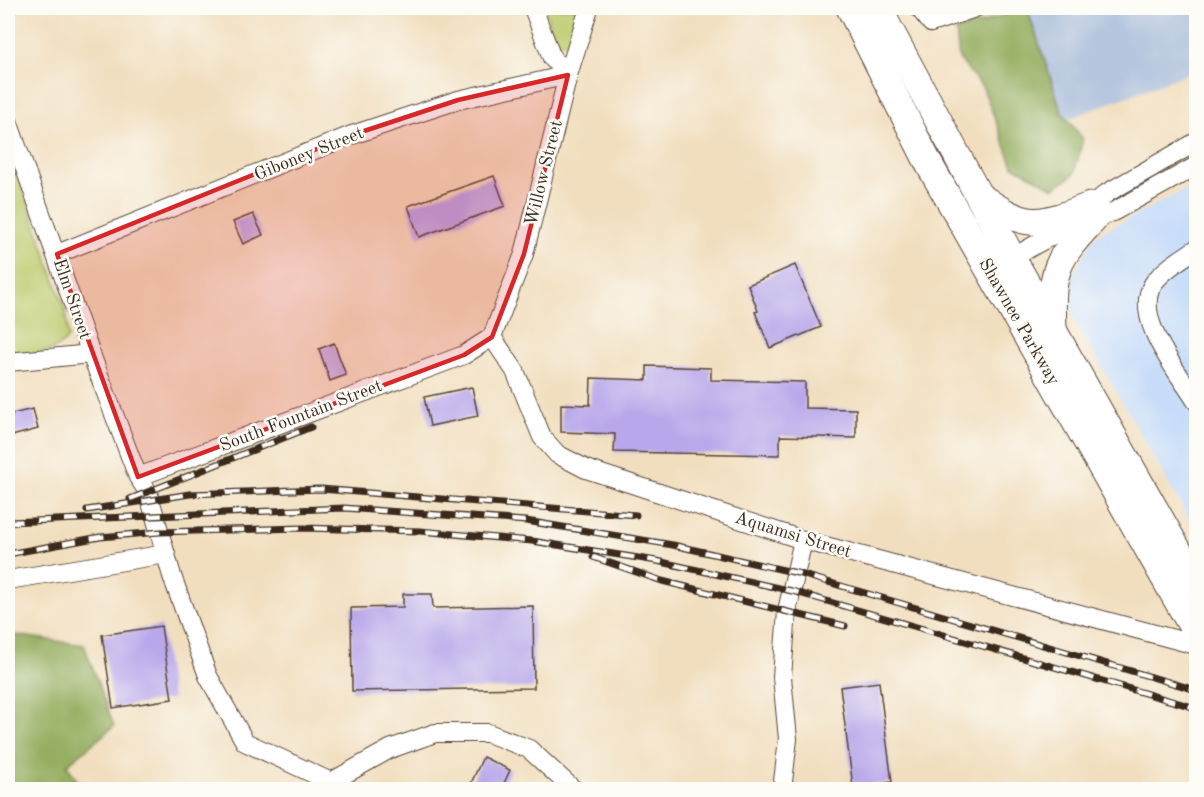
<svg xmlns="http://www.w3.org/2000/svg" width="1204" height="797" viewBox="0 0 1204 797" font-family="'Old Standard TT',serif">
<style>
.built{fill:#c8ddf9}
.industrial{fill:#b6c6de}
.green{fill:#bcca6c;stroke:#7c7a45;stroke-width:1.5}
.forest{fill:#95ae60;stroke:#686c3f;stroke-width:1.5}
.building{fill:#b8a7ea}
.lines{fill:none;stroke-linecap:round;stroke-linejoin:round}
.minor-casing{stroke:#564536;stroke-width:20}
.highway-casing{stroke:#564536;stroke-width:29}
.minor{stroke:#fff;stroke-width:18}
.highway{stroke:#fff;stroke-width:27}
.rail-casing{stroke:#3b2a1e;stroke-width:7}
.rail{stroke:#fdfcf7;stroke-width:4.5;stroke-dasharray:14;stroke-linecap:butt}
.marked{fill:#d62828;fill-opacity:0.2;stroke:#d62828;stroke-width:4.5;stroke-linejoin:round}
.labels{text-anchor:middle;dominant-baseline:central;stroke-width:5;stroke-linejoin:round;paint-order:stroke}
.street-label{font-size:18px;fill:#3b2a1e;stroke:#fdfcf7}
</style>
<rect width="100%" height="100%" fill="#fdfcf7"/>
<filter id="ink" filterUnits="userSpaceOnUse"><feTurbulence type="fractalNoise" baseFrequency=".0167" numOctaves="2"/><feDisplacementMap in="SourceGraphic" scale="12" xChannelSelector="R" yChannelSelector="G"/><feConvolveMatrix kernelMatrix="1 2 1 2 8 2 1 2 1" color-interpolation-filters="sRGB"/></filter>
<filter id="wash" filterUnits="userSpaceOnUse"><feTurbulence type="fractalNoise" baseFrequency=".008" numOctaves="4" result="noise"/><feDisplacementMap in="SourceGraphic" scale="24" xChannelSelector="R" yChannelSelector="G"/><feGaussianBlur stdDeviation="1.35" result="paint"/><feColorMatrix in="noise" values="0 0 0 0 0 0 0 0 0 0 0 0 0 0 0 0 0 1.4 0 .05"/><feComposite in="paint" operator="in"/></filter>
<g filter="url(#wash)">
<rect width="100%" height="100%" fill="#f1debe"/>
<!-- built -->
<polygon class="built" points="1196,184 1196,531 1072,315 1070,280 1095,236"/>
<!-- industrial -->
<polygon class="industrial" points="1027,8 1196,8 1196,70 1068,119 1062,112"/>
<!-- green -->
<g class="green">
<polygon points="544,8 579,8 567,42 557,44"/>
<path d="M8,145l58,168 2,25c-14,18 -39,15 -60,17z"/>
</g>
<!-- forest -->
<g class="forest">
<polygon points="1027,8 1062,112 1083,139 1074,174 1054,188 1013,166 983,88 959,59 956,31"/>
<polygon points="8,634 84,645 114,726 67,765 83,789 8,789"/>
</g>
<g id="blocks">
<!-- building -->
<g class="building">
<polygon points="494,176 505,206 419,237 408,206"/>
<polygon points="253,214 263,235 243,244 233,222"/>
<polygon points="795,265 821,327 770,348 755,312 758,311 748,285"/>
<polygon points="334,343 346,375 330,381 319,349"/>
<polygon points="647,366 711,368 711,380 805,382 805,408 856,409 856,438 780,436 780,455 614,452 615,434 561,432 561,404 590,405 591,378 647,380"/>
<polygon points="472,387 478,416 430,426 424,397"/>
<polygon points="33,409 38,429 8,437 8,415"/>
<polygon points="403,594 432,594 433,608 533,606 534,688 352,691 351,608 403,607"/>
<polygon points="161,626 172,699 113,708 102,635"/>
<polygon points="879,682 892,782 853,787 840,687"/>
<polygon points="483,757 510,770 501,790 468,790"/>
</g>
</g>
</g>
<g filter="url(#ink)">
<use href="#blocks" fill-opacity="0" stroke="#564536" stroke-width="1.5"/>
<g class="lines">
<defs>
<g id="minor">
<polyline points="533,8 552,58 568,75"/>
<polyline points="919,8 931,23 975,8"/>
<polyline points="8,121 91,354 138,477 148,492 172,576 208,676 245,742 331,782 390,749 435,733 488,733 529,749 574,790"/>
<polyline points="1082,214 1107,193 1196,142"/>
<path d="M1196,249c-13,9 -34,21 -43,35 -21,34 26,89 43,117"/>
<polyline points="57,254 349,136 458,100 568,75"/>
<polyline points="1003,263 1072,224 1113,212 1196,166"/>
<polyline points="492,337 524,254 568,75 589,8"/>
<polyline points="8,362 91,354"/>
<polyline points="138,477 464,355 492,337 515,371 542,437 557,454 586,469 803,540 1196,645"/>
<polyline points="8,580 166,554"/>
<polyline points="782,790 788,739 782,677 787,611 803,540"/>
</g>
<g id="highway">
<polyline points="850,8 930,166 1196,633"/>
<polyline points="878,8 1012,258 1196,582"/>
<path d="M981,197c47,33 57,29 109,9"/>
<path d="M1053,328c-3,-58 3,-69 43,-111"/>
</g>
</defs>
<!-- minor casing -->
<use href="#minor" class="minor-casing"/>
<!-- highway casing -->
<use href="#highway" class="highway-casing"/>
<!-- minor -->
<use href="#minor" class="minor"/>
<!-- highway -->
<use href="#highway" class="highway"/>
<defs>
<g id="rail">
<polyline points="130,499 311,427"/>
<polyline points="87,510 190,494 321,489 636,515"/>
<polyline points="8,522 344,508 526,521 673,545 797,573 1196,690"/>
<polyline points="8,554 100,537 160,532 302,528 420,531 532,541 657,561 792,591 1196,708"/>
<polyline points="593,557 662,581 845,626"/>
</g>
</defs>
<!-- rail casing -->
<use href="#rail" class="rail-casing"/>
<!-- rail -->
<use href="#rail" class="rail"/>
</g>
</g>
<!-- marked area -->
<path class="marked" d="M568,75l-44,179 -32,83 -28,18 -326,122 -81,-223 292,-118 109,-36z"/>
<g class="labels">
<!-- street labels -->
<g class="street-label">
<text transform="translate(309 154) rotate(-22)">Giboney Street</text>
<text transform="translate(544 173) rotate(-76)">Willow Street</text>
<text transform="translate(72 299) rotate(71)">Elm Street</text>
<text transform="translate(1019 322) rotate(60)">Shawnee Parkway</text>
<text transform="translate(301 416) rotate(-21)">South Fountain Street</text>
<text transform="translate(793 535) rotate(17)">Aquamsi Street</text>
</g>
</g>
<!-- margin -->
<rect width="1204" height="797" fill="none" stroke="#fdfcf7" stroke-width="30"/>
</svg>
